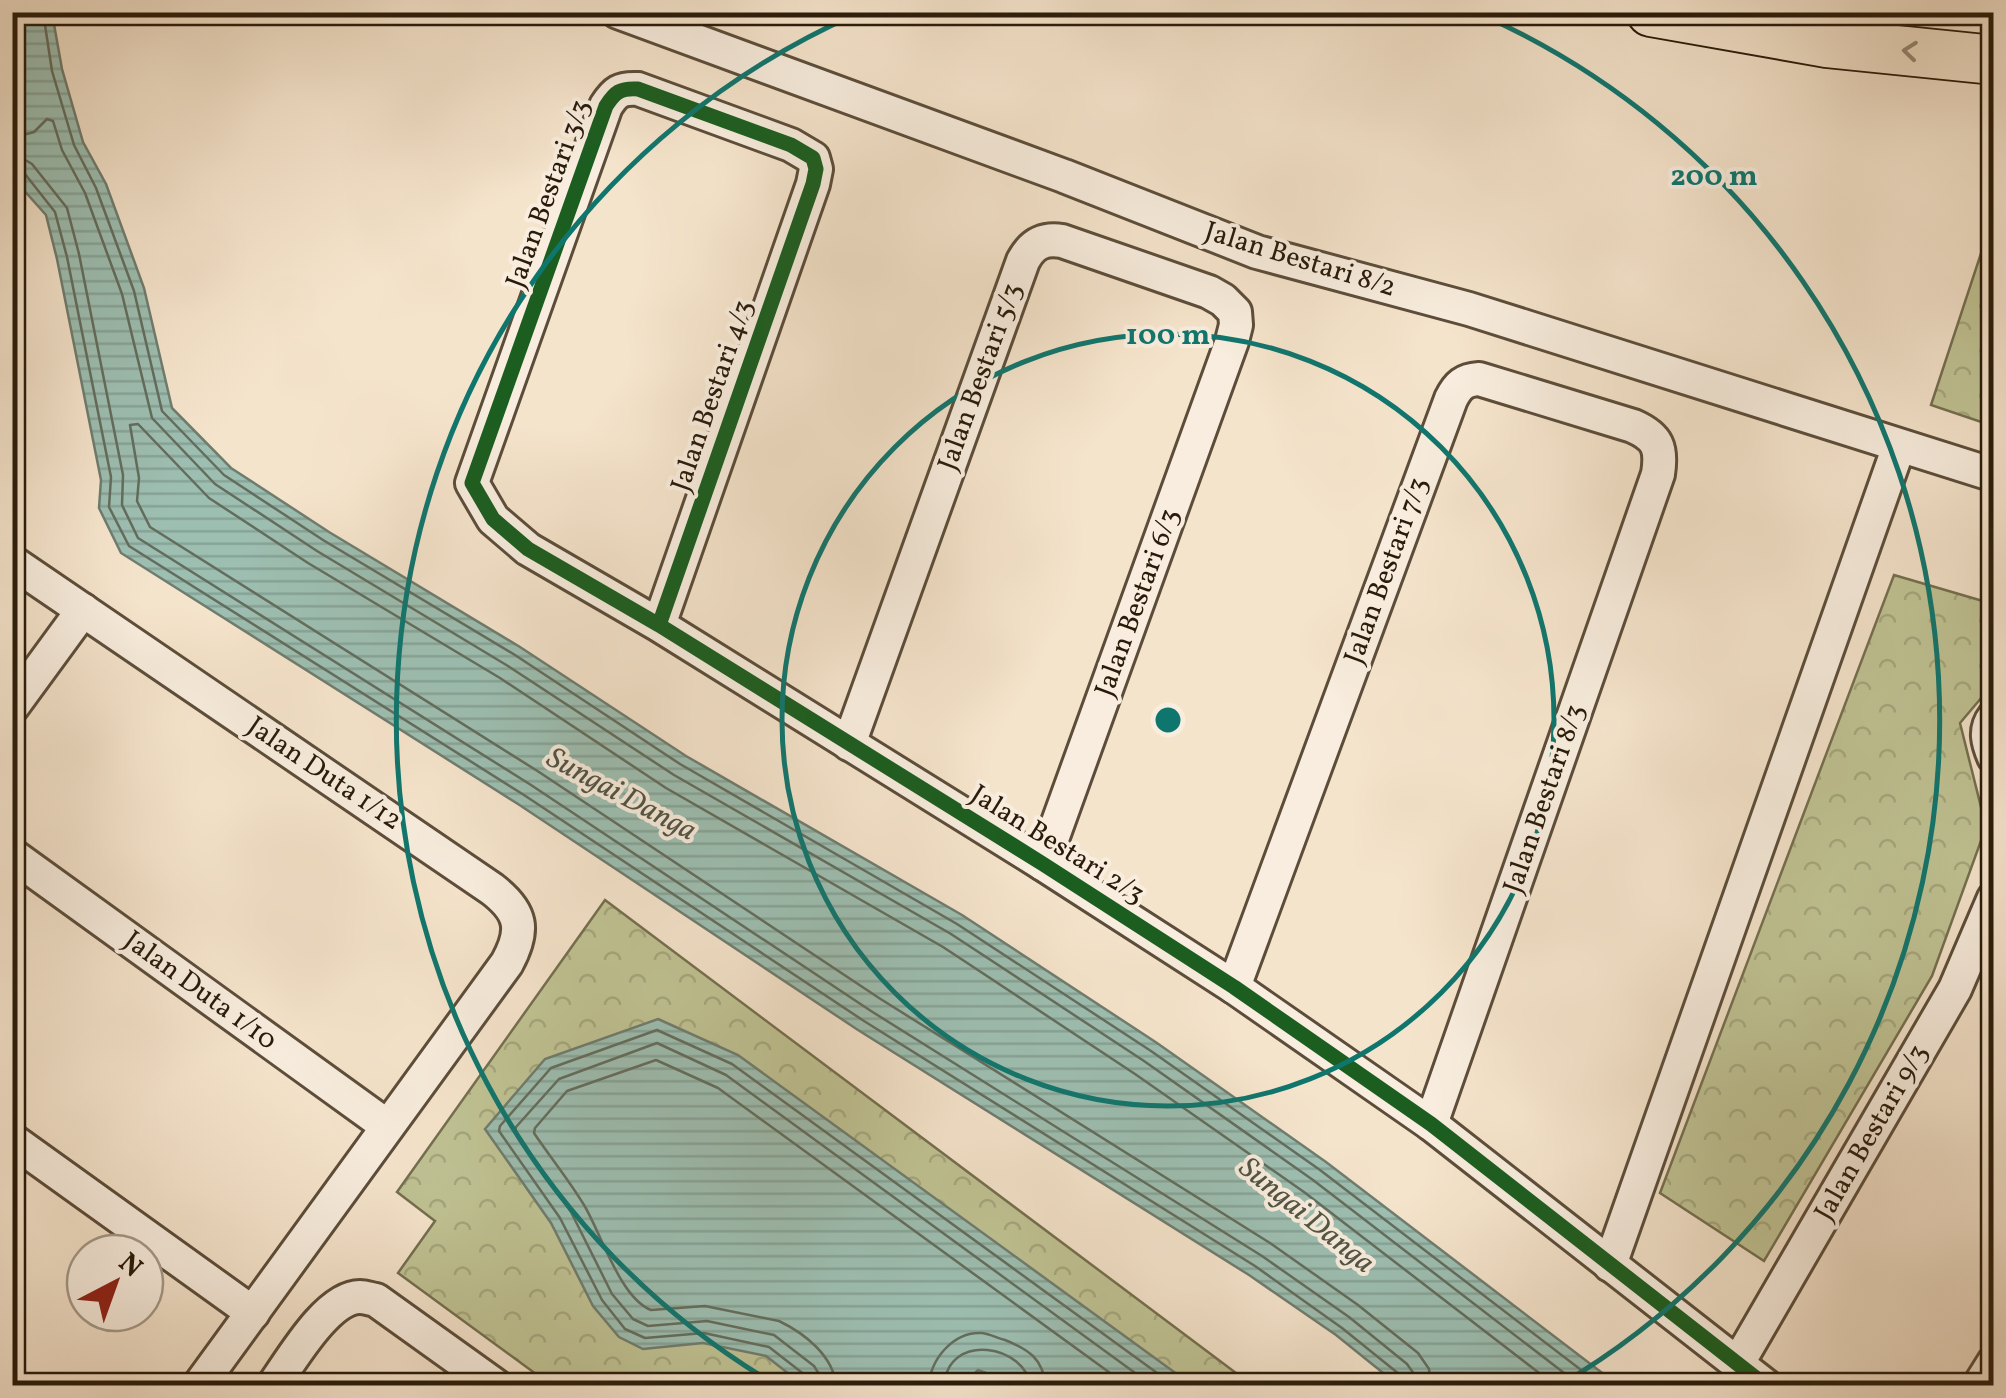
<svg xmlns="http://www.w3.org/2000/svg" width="2006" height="1398" viewBox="0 0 2006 1398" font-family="Vollkorn,serif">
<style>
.forest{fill:url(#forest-crowns);stroke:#746f4f;stroke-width:2.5}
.water{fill:url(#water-rules);stroke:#6f7d6f;stroke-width:2.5}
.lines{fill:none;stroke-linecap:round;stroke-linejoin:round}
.shore{stroke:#636d5e;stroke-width:2.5}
.minor-casing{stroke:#5c4d3a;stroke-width:38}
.highway-casing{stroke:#291b0a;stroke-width:52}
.minor{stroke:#f8edde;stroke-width:32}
.highway{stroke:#f5e4cc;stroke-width:48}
.cycleway-casing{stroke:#f8edde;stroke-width:21}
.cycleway{stroke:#1b5e20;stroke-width:15}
.oneway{stroke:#998a75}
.ring{fill:none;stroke:#0f766e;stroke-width:5}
.labels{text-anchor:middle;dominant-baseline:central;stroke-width:8;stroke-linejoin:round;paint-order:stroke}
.street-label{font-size:28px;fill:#291b0a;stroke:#f8edde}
.water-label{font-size:30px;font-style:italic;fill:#525445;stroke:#f8edde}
.centre{fill:#0f766e;stroke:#f8edde;stroke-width:5}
.ring-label{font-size:30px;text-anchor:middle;font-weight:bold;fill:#0f766e;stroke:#f8edde;stroke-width:8;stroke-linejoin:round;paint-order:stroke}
</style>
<defs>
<pattern id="forest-crowns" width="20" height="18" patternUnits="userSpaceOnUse" patternTransform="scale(2.5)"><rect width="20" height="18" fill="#c0c394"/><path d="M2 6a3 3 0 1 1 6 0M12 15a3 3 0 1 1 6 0" fill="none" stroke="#a5a77e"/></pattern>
<pattern id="water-rules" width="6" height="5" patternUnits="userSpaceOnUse" patternTransform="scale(2.5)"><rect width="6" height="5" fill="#9dbfb2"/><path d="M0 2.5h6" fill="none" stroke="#87a498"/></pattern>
</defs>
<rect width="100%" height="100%" fill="#f5e4cc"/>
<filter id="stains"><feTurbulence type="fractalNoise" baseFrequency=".002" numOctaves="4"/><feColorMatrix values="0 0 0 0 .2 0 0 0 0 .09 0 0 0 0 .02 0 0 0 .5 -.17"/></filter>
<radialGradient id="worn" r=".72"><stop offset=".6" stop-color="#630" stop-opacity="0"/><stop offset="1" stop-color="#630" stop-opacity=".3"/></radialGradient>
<!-- forest -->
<g class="forest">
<polygon points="1993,217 1993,426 1931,405"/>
<polygon points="1894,575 1993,604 1993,684 1960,723 1986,827 1932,976 1764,1261 1660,1193"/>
<polygon points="605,900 1252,1385 551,1385 398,1273 435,1221 397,1192"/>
</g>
<!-- water -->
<g class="water">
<polygon points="13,12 52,13 62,69 83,142 106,184 144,288 172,408 231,468 329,532 520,647 686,756 962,915 1157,1043 1326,1162 1618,1385 1398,1385 1336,1335 1249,1275 858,1030 518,804 121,553 99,508 101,480 57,259 46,215 13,178 13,117 25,111 13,49"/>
<polygon points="658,1019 738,1055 1192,1385 1019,1385 978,1370 963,1385 803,1385 766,1356 703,1343 643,1349 619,1337 593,1306 551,1223 485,1129 545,1059"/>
</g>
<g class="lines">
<!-- shore -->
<g class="shore">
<polyline points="43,12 52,71 74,145 96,188 134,291 162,411 224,475 323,540 515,655 680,764 957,924 1151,1051 1320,1170 1602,1386"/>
<polyline points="12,138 34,132 47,119 53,121 62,150 85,193 122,294 152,418 215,484 317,551 508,666 674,775 951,934 1144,1061 1313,1180 1581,1386"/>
<polyline points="12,157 22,158 32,164 67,208 79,254 123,475 122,505 138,538 531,785 871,1011 1262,1256 1349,1317 1407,1364 1414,1374 1416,1386"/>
<polyline points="12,170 25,174 55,212 67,257 111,477 109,507 129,546 524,795 864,1021 1255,1266 1342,1328 1399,1374 1403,1386"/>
<polyline points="808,1386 805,1375 769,1347 704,1333 645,1338 625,1329 602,1300 560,1218 499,1131 500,1126 551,1068 657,1030 732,1064 1175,1386"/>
<polyline points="820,1386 819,1374 814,1366 774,1335 707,1321 648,1326 633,1319 612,1294 571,1212 515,1132 516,1127 559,1079 657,1043 726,1075 1153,1386"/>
<path d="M836,1386c-2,-30 -32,-53 -57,-65l-74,-15 -54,4c-31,-12 -50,-77 -67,-105 -15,-25 -34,-48 -50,-72l1,-5 32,-37 89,-31 62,28 410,298"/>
<path d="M929,1386c1,-26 24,-55 53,-53 8,1 15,5 23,7 23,9 39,19 40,46"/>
<path d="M944,1386c4,-56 83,-40 86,0"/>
<polyline points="1431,1386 1429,1369 1418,1353 1358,1305 1270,1243 879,998 539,772 150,527 137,501 139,478 130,425 138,424 209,498 308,563 500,678 666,788 943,947 1135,1074 1304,1192 1556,1386"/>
</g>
<defs>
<g id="minor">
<polyline points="618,12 1064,176 1257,252 1469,309 1994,475"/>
<path d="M12,562l480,327c30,23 33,41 15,74l-308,423"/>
<path d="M659,625l154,-441 3,-15 -3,-11 -22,-13 -153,-56c-18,-1 -23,3 -32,17l-134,377 21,36 35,30 131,76 384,239 191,123 197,137 335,262"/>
<polyline points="12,707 83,610"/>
<path d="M1994,717c-10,13 -6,26 0,40"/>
<path d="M849,744l174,-483c9,-17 20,-23 39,-20l147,51 14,8 12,12 1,13 -4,16 -189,523"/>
<polyline points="12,855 387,1126"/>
<path d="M1234,987l217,-588c7,-14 13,-19 28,-20l154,47c25,11 29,22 25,48l-227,650"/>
<polyline points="12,1140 253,1313"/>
<polyline points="1610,1265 1899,446"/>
<polyline points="1738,1363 1955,989 1994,898"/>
<path d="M273,1386c18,-25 54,-89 87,-89 5,0 10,2 16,3l120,86"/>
<polyline points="1979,1386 1994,1362"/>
</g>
<polyline id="highway" points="1651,12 1827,43 1994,60"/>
</defs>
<!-- minor casing -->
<use href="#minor" class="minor-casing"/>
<!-- highway casing -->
<use href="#highway" class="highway-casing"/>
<!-- minor -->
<use href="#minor" class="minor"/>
<!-- highway -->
<use href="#highway" class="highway"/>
<defs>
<path id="cycleway" d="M659,625l154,-441 3,-15 -3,-11 -22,-13 -153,-56c-18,-1 -23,3 -32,17l-134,377 21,36 35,30 131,76 384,239 191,123 197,137 335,262"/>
</defs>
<!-- cycleway casing -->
<use href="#cycleway" class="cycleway-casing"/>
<!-- cycleway -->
<use href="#cycleway" class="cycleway"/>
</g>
<!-- one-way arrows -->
<defs><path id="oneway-chevron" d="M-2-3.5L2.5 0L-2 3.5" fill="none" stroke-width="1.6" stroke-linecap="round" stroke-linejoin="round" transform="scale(2.5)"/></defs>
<use class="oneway" href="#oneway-chevron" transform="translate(1910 51) rotate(-174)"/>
<!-- distance rings -->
<g class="ring">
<circle cx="1168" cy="720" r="386"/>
<path d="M776 1385A772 772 0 0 1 854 15M1482 15A772 772 0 0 1 1560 1385"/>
</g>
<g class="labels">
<!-- street labels -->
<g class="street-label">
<text transform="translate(549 194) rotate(-70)">Jalan Bestari 3/3</text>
<text transform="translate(1300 260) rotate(17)">Jalan Bestari 8/2</text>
<text transform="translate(981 377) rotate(-70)">Jalan Bestari 5/3</text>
<text transform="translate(713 396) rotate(-71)">Jalan Bestari 4/3</text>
<text transform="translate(1387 571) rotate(-70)">Jalan Bestari 7/3</text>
<text transform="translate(1138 603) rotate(-70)">Jalan Bestari 6/3</text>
<text transform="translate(324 774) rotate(34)">Jalan Duta 1/12</text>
<text transform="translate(1545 799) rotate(-71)">Jalan Bestari 8/3</text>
<text transform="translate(1057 845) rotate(32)">Jalan Bestari 2/3</text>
<text transform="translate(200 991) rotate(36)">Jalan Duta 1/10</text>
<text transform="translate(1872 1133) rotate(-60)">Jalan Bestari 9/3</text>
</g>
<!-- water labels -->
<g class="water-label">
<text transform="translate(621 795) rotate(28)">Sungai Danga</text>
<text transform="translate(1306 1216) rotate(39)">Sungai Danga</text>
</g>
</g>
<circle cx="1168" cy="720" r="15" class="centre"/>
<g class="ring-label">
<text x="1714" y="185">200 m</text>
<text x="1168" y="344">100 m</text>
</g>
<!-- margin -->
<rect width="2006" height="1398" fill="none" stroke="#f5e4cc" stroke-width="50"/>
<rect x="15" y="15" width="1976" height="1368" fill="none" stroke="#291b0a" stroke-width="5"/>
<rect x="25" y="25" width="1956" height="1348" fill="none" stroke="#291b0a" stroke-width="2.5"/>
<!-- north arrow -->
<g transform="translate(115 1283) rotate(41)"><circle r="48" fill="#f8edde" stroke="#a59989" stroke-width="2.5"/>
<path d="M0-8L18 38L0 25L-18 38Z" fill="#8f2418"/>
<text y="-15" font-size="28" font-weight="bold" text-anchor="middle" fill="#291b0a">N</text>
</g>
<rect width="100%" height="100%" filter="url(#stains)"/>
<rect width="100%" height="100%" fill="url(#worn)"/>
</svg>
